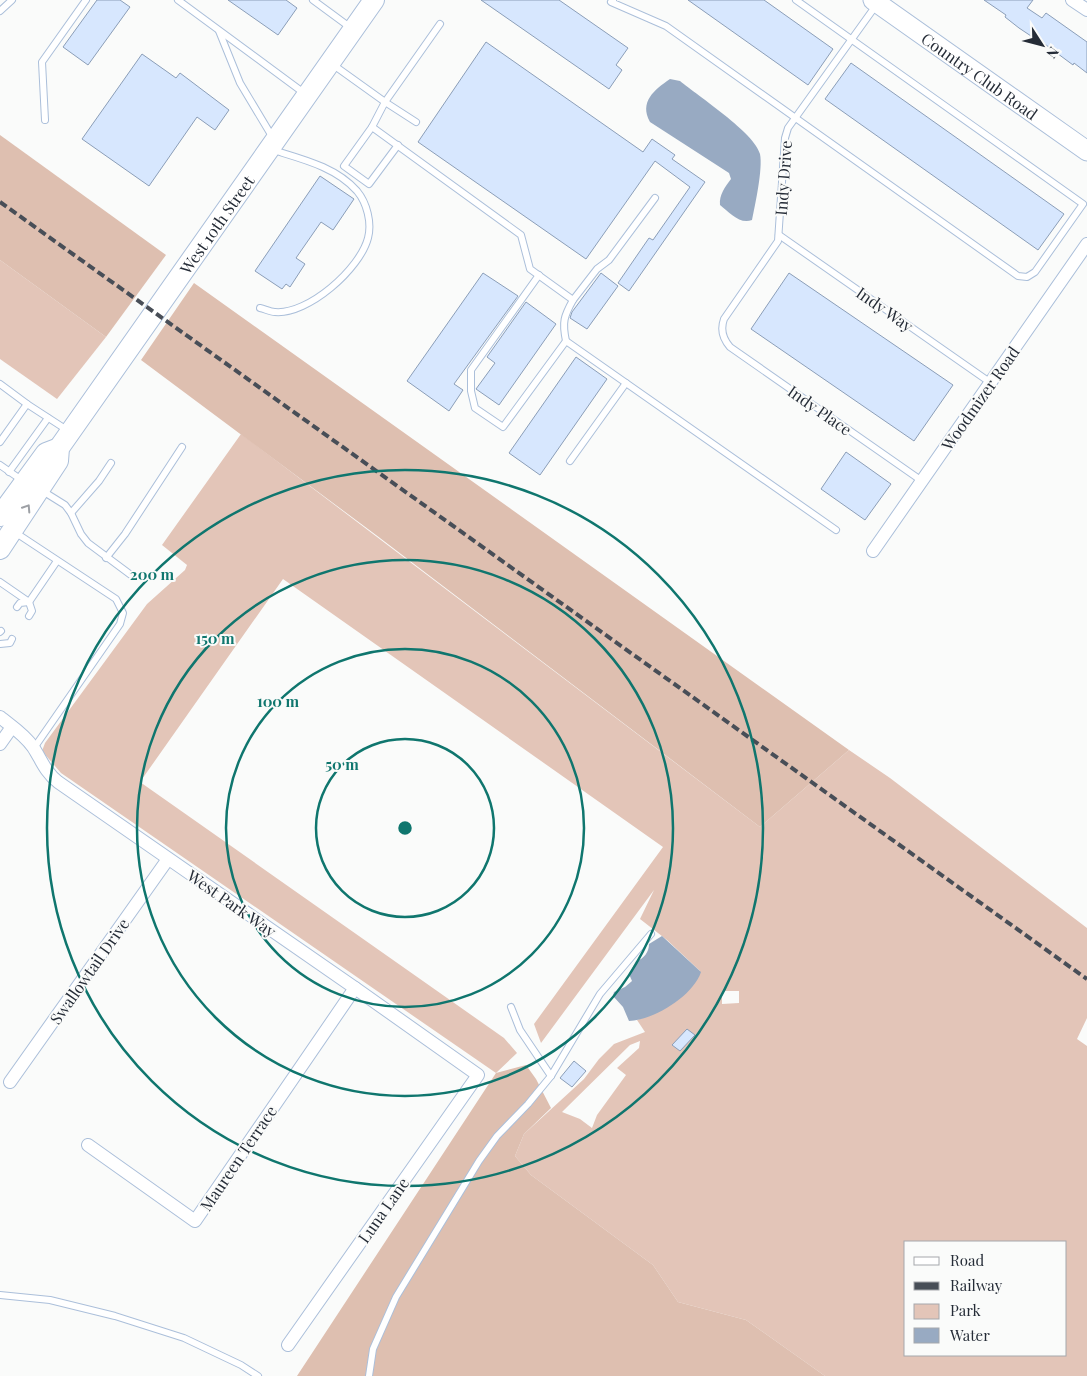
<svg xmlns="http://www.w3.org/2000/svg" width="1087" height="1376" viewBox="0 0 1087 1376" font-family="'Playfair Display',serif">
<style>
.green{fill:#e3c5b8;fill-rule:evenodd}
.forest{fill:#debfb0}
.water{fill:#98aac2}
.building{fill:#d7e7fe;stroke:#8b9eb8}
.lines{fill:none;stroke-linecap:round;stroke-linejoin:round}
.lane-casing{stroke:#abbfda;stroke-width:8}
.street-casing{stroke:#abbfda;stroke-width:14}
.secondary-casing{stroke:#abbfda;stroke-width:21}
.primary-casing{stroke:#abbfda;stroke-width:22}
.lane{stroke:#fff;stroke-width:6}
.street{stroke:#fff;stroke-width:12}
.secondary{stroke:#fff;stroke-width:19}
.primary{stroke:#fff;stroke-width:20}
.rail{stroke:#484e57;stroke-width:4;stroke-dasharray:8 4;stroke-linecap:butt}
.oneway{stroke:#9da0a5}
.ring{fill:none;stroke:#0f766e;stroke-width:2.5}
.labels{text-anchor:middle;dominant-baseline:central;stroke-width:4;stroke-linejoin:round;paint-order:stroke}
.street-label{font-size:16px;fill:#252c37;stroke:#fafbfa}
.centre{fill:#0f766e;stroke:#fafbfa;stroke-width:2.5}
.ring-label{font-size:15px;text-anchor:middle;font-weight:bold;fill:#0f766e;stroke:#fafbfa;stroke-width:4;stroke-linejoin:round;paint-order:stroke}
</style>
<rect width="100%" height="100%" fill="#fafbfa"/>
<!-- green -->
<g class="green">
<polygon points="0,260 106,337 57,399 0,359"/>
<path d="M241,434l519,393 89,-77 41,28 197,150v90l-10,21 10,7v330h-262l-79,-56 -68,-18 -25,-37 -122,-90 -16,-19 9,-22 60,-55 15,-20 15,-15 31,-12 -8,-12c29,-9 43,-28 63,-49l-33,-31 -27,-21 14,-29 -113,153 -7,-19 129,-177 -380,-268 -143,203 364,256 13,15 -21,20 -435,-300 -19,-22 3,-8 102,-139 38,-34 2,-5 -25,-20zM722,991h17v12l-17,1zM640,1041l-1,7 -22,20 9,7 -29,40 -5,13 -12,-9 -18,-7 68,-67zM906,1242h160v113h-160z"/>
</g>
<!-- forest -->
<g class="forest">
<polygon points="0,135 166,255 106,337 0,260"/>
<polygon points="194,283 849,750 760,827 376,535 141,360"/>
<polygon points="526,1065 536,1079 551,1108 524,1134 515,1156 531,1175 653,1265 678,1302 746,1320 825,1376 297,1376 496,1073"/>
</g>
<!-- water -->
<g class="water">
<path d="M670,79l10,2c18,15 75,52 80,73 3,15 -5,51 -8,66 -12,5 -23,-8 -32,-15 -1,-10 5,-18 11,-26l-2,-6 -79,-51c-11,-20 4,-32 20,-43z"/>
<path d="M662,936l39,36c-8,24 -47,48 -72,49l-6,-14 -10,-11 1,-4 11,-5 7,-6 -3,-7 7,-13c8,-2 13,-9 13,-17z"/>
</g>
<!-- building -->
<g class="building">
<polygon points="97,0 120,0 130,7 88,65 63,47"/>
<polygon points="228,0 286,0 297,8 278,35"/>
<polygon points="481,0 559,0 628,48 616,65 622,70 609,89"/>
<polygon points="688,0 764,0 833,49 808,85"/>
<polygon points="984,0 1033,0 1027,8 1042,18 1046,13 1087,42 1087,73 1074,63 1073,65 1038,39 1037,40 1019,28 1005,17 1006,15"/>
<polygon points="486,42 643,152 652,139 675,155 672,159 705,182 629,291 618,283 649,238 653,240 690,187 655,161 586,259 418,142"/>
<polygon points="142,54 176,78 180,73 229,110 215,130 197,117 149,186 82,139"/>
<polygon points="851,63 1064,214 1038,250 825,99"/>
<polygon points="320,176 354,199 333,230 321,222 296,258 305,264 290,287 286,284 282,289 255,271"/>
<polygon points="483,273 518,296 454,384 463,390 449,411 407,381"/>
<polygon points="601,273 618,286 587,329 570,318 572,312"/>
<polygon points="789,273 953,385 914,441 751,329"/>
<polygon points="526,302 556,324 499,405 476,389 495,363 487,357"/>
<polygon points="576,357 607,379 540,475 509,453"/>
<polygon points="846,452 891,484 865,520 821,489"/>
<polygon points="687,1029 695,1035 680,1051 672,1045"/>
<polygon points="574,1061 586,1071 572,1087 560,1078"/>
</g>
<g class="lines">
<defs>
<g id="lane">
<polyline points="178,0 304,93"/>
<polyline points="313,0 351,28"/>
<polyline points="613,0 611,2 666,26 1018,276 1027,277 1035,272 1083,204 796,0"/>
<path d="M877,4l-89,124 -3,10 -7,103 -54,78c-4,11 -1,20 6,28l192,134"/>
<polyline points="0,11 12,0"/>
<polyline points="219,31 240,83 273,138"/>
<polyline points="332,64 385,102 372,127 521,235 530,269 573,300 597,269 609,260 655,198"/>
<polyline points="45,120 42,62 86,0"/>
<polyline points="416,122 385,102 440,24"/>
<polyline points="372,127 344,166 369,184 398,145"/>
<polyline points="779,235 991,383"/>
<polyline points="539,275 471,370 471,391 475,408 503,427 566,341 836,530"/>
<path d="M260,308c5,1 10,4 15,4 33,3 85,-43 93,-74 4,-15 -1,-35 -11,-47 -21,-24 -55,-32 -84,-41"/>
<path d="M566,341c-4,-19 -2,-25 7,-41"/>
<polyline points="0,384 27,404"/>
<polyline points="0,442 27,404 67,430"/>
<polyline points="570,461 626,383"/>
<polyline points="0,465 23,481"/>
<polyline points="9,472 48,418"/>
<polyline points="41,490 65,505 71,513 81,534 88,543 131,575"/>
<polyline points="71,513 99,481 111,463"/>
<polyline points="13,531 116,599 123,613 120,624 34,748"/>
<polyline points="106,558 125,534 182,447"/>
<polyline points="0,582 29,602 32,611 29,616"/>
<polyline points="29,602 57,561"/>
<polyline points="17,607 20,603 29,602"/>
<polyline points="0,632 1,631"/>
<polyline points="0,644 10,643 12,639"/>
<polyline points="511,1007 520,1030 551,1076"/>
<polyline points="0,1295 50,1300 115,1316 184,1338 241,1365 258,1376"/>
<polyline points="369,1376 373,1349 396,1297 479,1161 497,1136 528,1104 551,1076 600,994 651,934"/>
</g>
<g id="street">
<polyline points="1072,0 1087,10"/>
<polyline points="873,551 1087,244"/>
<path d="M0,717c11,9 24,17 33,30 8,12 12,25 25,35l297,206 123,87 -190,270"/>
<polyline points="0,744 12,727"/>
<polyline points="10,1082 168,859"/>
<polyline points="88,1145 195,1221 355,988"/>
</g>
<g id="secondary">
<path id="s1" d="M873,0l214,151"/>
</g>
<g id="primary">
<polyline points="0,516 46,453 59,448"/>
<path id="s2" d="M0,549l58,-88 1,-13 315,-448"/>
</g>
</defs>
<!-- lane casing -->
<use href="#lane" class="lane-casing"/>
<!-- street casing -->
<use href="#street" class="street-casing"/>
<!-- secondary casing -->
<use href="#secondary" class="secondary-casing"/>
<!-- primary casing -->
<use href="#primary" class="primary-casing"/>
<!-- lane -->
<use href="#lane" class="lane"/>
<!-- street -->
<use href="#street" class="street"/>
<!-- secondary -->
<use href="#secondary" class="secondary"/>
<!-- primary -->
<use href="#primary" class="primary"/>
<!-- rail -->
<polyline class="rail" points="0,202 1087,979"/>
</g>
<!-- one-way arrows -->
<defs><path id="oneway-chevron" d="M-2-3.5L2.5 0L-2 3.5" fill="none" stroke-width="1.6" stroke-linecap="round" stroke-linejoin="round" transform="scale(1.25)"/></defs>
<use class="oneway" href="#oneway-chevron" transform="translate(27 508) rotate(-57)"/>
<!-- distance rings -->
<g class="ring">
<circle cx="405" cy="828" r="89"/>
<circle cx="405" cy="828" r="179"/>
<circle cx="405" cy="828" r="268"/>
<circle cx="405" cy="828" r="358"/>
</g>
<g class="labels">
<!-- street labels -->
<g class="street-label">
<text stroke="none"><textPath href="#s1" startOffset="131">Country Club Road</textPath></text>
<text transform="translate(783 178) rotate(-86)">Indy Drive</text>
<text stroke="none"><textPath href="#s2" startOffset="392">West 10th Street</textPath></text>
<text transform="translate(885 309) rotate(35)">Indy Way</text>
<text transform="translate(980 398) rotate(-55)">Woodmizer Road</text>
<text transform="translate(820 410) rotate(35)">Indy Place</text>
<text transform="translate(232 903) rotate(35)">West Park Way</text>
<text transform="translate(89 971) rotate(-55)">Swallowtail Drive</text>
<text transform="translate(238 1158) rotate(-56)">Maureen Terrace</text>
<text transform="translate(383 1210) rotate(-55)">Luna Lane</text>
</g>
</g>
<circle cx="405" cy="828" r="8" class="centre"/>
<g class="ring-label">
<text x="152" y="580">200 m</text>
<text x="215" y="644">150 m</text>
<text x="278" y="707">100 m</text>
<text x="342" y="770">50 m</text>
</g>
<!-- legend -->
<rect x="904" y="1241" width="162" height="115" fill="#fafbfa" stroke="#a5a8ac"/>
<rect x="914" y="1257" width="25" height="8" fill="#ffffff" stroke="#a5a8ac"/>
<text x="950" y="1266" font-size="15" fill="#252c37">Road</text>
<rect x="914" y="1282" width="25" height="8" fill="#484e57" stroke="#a5a8ac"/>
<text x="950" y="1291" font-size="15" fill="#252c37">Railway</text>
<rect x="914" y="1304" width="25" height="15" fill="#e3c5b8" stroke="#a5a8ac"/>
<text x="950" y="1316" font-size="15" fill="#252c37">Park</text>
<rect x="914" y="1328" width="25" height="15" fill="#98aac2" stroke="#a5a8ac"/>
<text x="950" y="1341" font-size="15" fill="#252c37">Water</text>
<!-- north arrow -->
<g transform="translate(1042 45) rotate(126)" stroke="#fafbfa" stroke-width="4" paint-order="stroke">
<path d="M0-4L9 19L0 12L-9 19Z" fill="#252c37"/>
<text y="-8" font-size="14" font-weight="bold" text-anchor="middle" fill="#252c37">N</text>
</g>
</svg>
